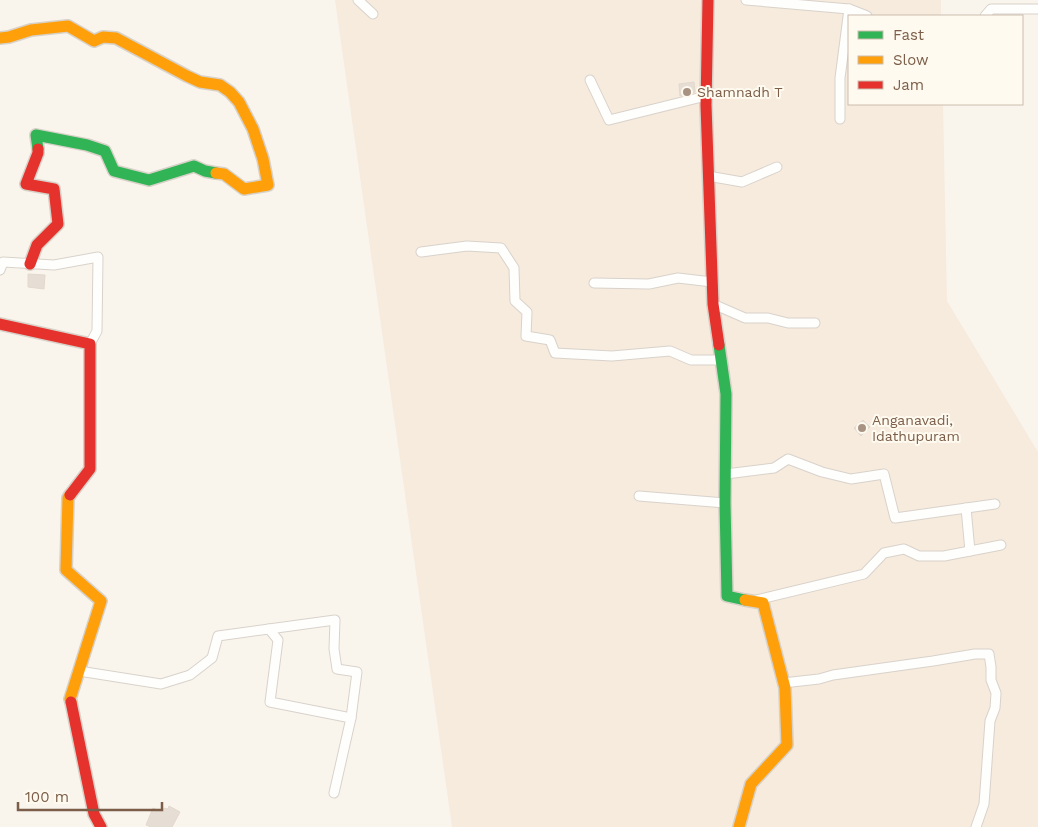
<svg xmlns="http://www.w3.org/2000/svg" width="1038" height="827" viewBox="0 0 1038 827" font-family="'Work Sans',sans-serif">
<style>
.residential{fill:#f6ebdd}
.building{fill:#e6ded4;stroke:#e3d8ce}
.lines{fill:none;stroke-linecap:round;stroke-linejoin:round}
.street-casing{stroke:#d9d2cb;stroke-width:11}
.fast-casing{stroke:#d8d1c8;stroke-width:14}
.slow-casing{stroke:#d8d1c8;stroke-width:14}
.jam-casing{stroke:#d8d1c8;stroke-width:14}
.street{stroke:#fefefc;stroke-width:9}
.fast{stroke:#30b455;stroke-width:11}
.slow{stroke:#ff9f0a;stroke-width:11}
.jam{stroke:#e5322d;stroke-width:11}
.poi-dot{fill:#a89382;stroke:#fffaf0;stroke-width:2}
.labels{text-anchor:middle;dominant-baseline:central;stroke-width:4;stroke-linejoin:round;paint-order:stroke}
.poi-label{font-size:14px;fill:#7c5e48;stroke:#fffaf0;text-anchor:start}
</style>
<rect width="100%" height="100%" fill="#f9f5ed"/>
<!-- residential -->
<polygon class="residential" points="335,0 941,0 941,16 849,16 849,104 943,104 947,301 1038,452 1038,827 452,827"/>
<!-- building -->
<g class="building">
<polygon points="694,82 695,92 680,96 679,84"/>
<polygon points="28,274 45,275 44,289 28,287"/>
<polygon points="863,420 870,427 861,436 854,428"/>
<polygon points="169,806 180,812 172,827 151,827 146,825 153,808 162,812 164,808 168,809"/>
</g>
<g class="lines">
<defs>
<g id="street">
<polyline points="358,0 373,14"/>
<polyline points="746,0 849,9 867,16"/>
<polyline points="985,16 991,9 1038,9"/>
<polyline points="590,80 609,120 706,96"/>
<polyline points="840,119 840,78 849,9"/>
<polyline points="708,176 742,182 777,167"/>
<polyline points="421,252 467,246 501,248 514,268 515,301 527,312 526,336 550,340 555,353 612,356 670,351 691,360 721,360"/>
<polyline points="0,270 3,262 54,265 98,257 97,331 90,344"/>
<polyline points="594,283 649,284 678,278 712,282"/>
<polyline points="713,304 745,318 768,318 788,323 815,323"/>
<polyline points="726,474 774,468 788,459 822,472 851,479 884,474 895,518 995,504"/>
<polyline points="639,496 725,503"/>
<polyline points="966,508 970,551"/>
<polyline points="756,600 864,574 884,553 904,549 919,556 944,556 1001,545"/>
<polyline points="269,629 335,620 334,649 337,669 357,672 351,718"/>
<polyline points="79,671 161,684 190,675 212,658 218,636 269,629 278,640 270,702 351,718 334,793"/>
<polyline points="783,683 819,679 833,675 933,661 975,654 989,654 991,667 991,680 996,693 995,708 990,721 984,804 976,827"/>
</g>
<g id="fast">
<polyline points="38,149 36,135 87,145 105,151 114,171 149,180 194,166 205,171 216,173"/>
<polyline points="719,345 726,394 725,503 727,596 745,600"/>
</g>
<g id="slow">
<polyline points="0,38 9,37 31,30 68,26 94,41 103,37 116,38 187,76 200,82 220,85 230,92 239,102 253,129 263,159 268,185 244,189 224,174 216,173"/>
<polyline points="70,495 68,498 66,570 101,601 70,699 71,702"/>
<polyline points="739,827 751,784 787,745 785,688 763,603 745,600"/>
</g>
<g id="jam">
<polyline points="708,0 706,105 713,304 719,345"/>
<polyline points="30,264 37,245 58,224 54,189 26,184 38,153 38,149"/>
<polyline points="0,324 90,344 90,469 70,495"/>
<polyline points="71,702 94,814 101,827"/>
</g>
</defs>
<!-- street casing -->
<use href="#street" class="street-casing"/>
<!-- fast casing -->
<use href="#fast" class="fast-casing"/>
<!-- slow casing -->
<use href="#slow" class="slow-casing"/>
<!-- jam casing -->
<use href="#jam" class="jam-casing"/>
<!-- street -->
<use href="#street" class="street"/>
<!-- fast -->
<use href="#fast" class="fast"/>
<!-- slow -->
<use href="#slow" class="slow"/>
<!-- jam -->
<use href="#jam" class="jam"/>
</g>
<!-- markers -->
<g class="poi-dot">
<circle cx="687" cy="92" r="5"/>
<circle cx="862" cy="428" r="5"/>
</g>
<g class="labels">
<!-- poi labels -->
<g class="poi-label">
<text x="697" y="92">Shamnadh T</text>
<text x="872" y="420">Anganavadi,<tspan x="872" dy="16">Idathupuram</tspan></text>
</g>
</g>
<!-- legend -->
<rect x="848" y="15" width="175" height="90" fill="#fffaf0" stroke="#cbbcad"/>
<rect x="858" y="31" width="25" height="8" fill="#30b455" stroke="#cbbcad"/>
<text x="893" y="40" font-size="15" fill="#7c5e48">Fast</text>
<rect x="858" y="56" width="25" height="8" fill="#ff9f0a" stroke="#cbbcad"/>
<text x="893" y="65" font-size="15" fill="#7c5e48">Slow</text>
<rect x="858" y="81" width="25" height="8" fill="#e5322d" stroke="#cbbcad"/>
<text x="893" y="90" font-size="15" fill="#7c5e48">Jam</text>
<!-- scale -->
<path d="M18 802v8h144v-8" fill="none" stroke="#7c5e48" stroke-width="2.5"/>
<text x="25" y="802" font-size="15" fill="#7c5e48" stroke="#fffaf0" stroke-width="4" paint-order="stroke">100 m</text>
</svg>
